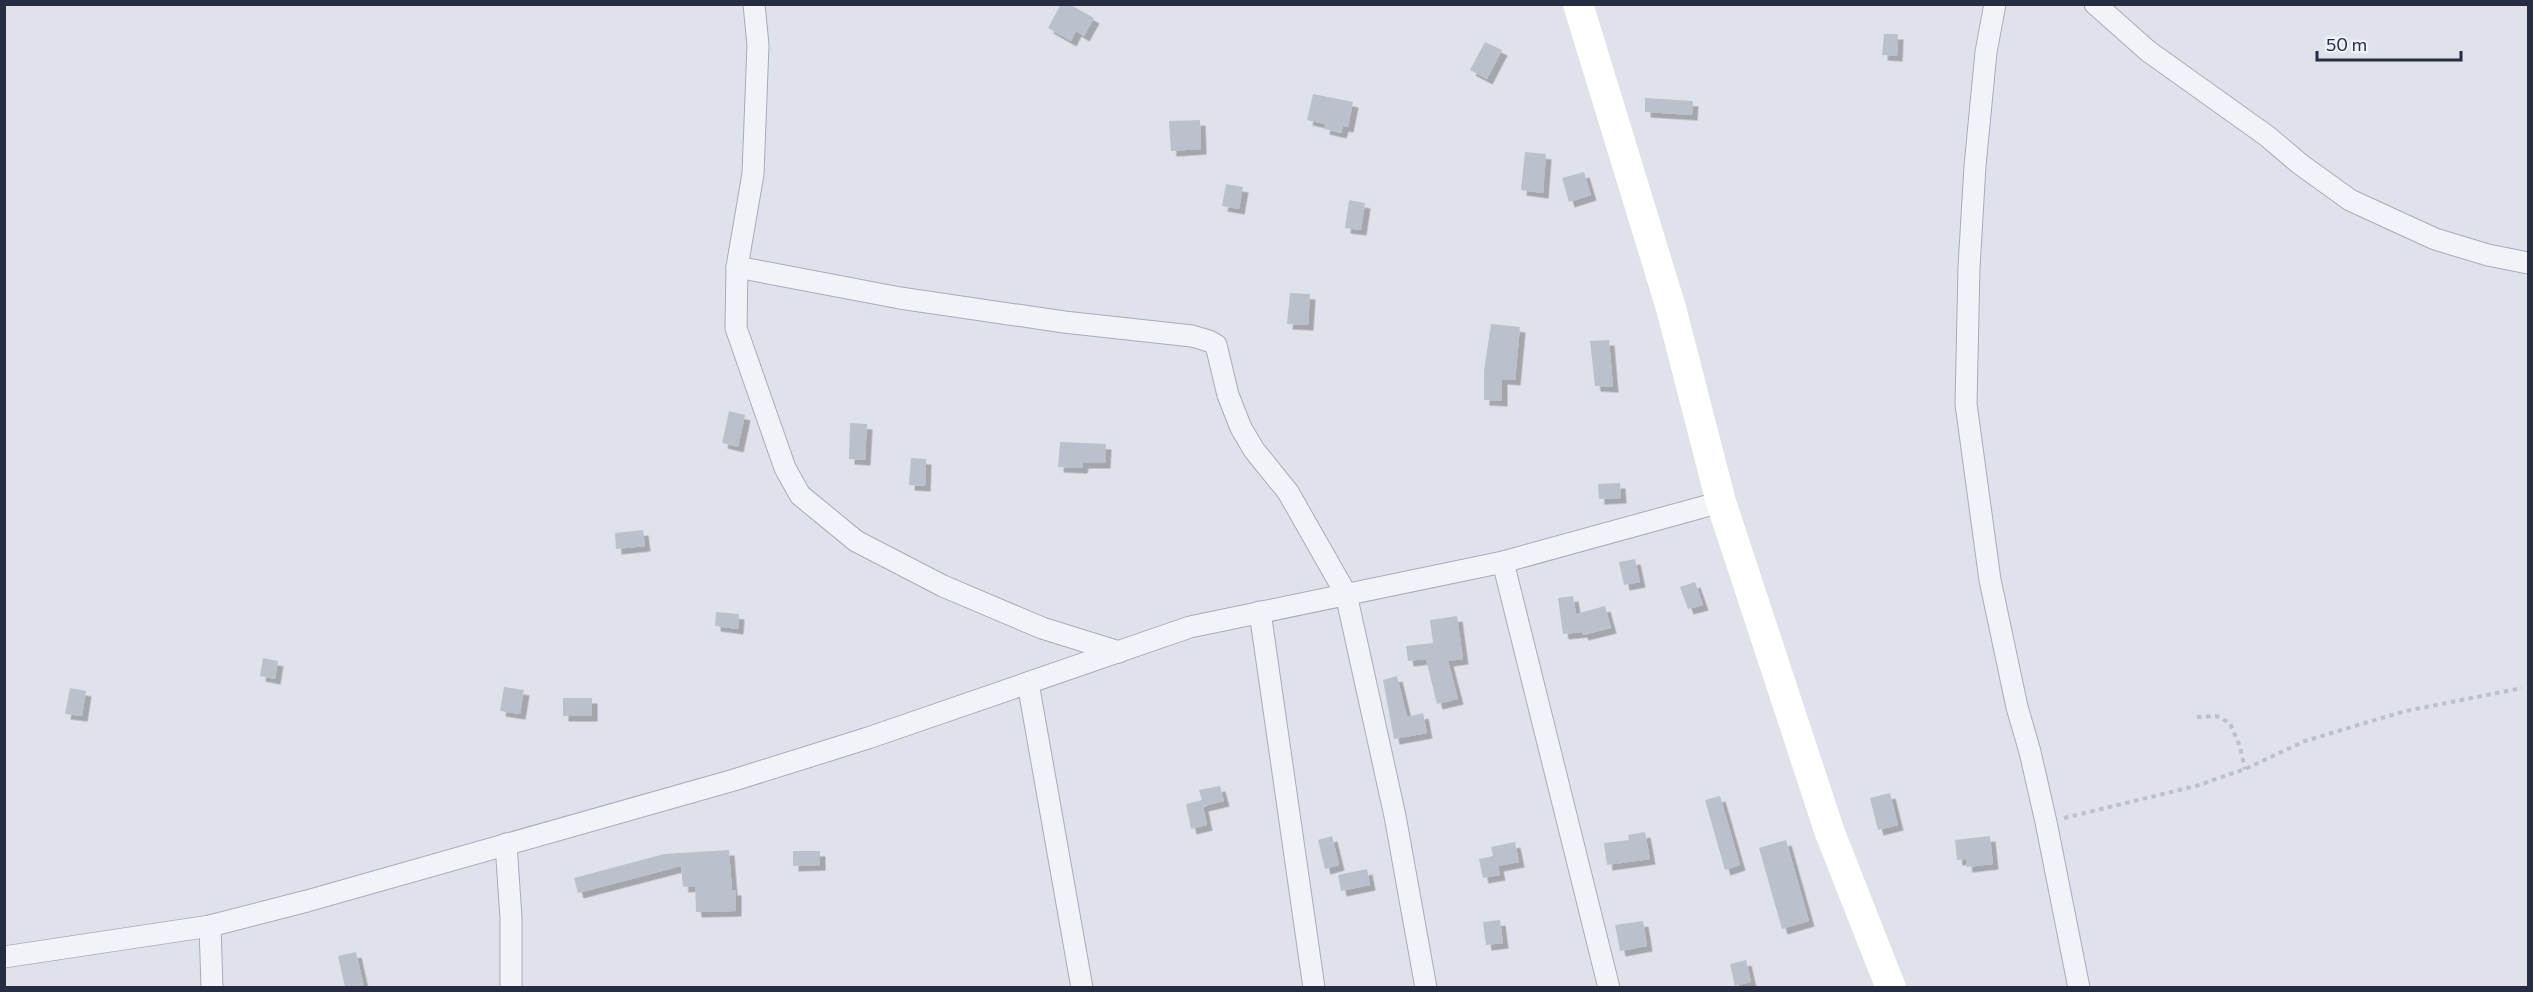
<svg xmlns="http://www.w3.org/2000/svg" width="2533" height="992" viewBox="0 0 2533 992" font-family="Commissioner,sans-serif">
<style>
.building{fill:#bbc0cd;filter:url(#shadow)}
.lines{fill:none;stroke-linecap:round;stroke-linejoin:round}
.street-casing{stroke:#a8acb8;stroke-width:23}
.path{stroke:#bdc0c9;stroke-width:4;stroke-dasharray:4.5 4.5;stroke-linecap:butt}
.street{stroke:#f2f3f8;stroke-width:21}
.secondary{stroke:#fff;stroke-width:30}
</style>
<defs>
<filter id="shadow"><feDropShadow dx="5.5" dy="5.5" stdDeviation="0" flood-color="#0004"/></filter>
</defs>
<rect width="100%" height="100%" fill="#dfe2ea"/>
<!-- building -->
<g class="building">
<polygon points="1061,4 1069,4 1094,18 1084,36 1076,31 1071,41 1048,28"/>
<polygon points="1884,34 1898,34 1897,56 1882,55"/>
<polygon points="1485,42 1502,50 1487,79 1470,70"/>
<polygon points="1313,94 1353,102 1348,127 1343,126 1341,133 1324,129 1325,124 1307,120"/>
<polygon points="1645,98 1693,101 1692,115 1645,112"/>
<polygon points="1200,120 1201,149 1171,151 1169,121"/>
<polygon points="1525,152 1546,154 1543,193 1521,190"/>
<polygon points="1584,172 1591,195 1569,202 1562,178"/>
<polygon points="1226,184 1243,187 1239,209 1222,206"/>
<polygon points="1349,200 1365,203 1361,230 1345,228"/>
<polygon points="1290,293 1310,294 1308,325 1287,324"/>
<polygon points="1491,324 1520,327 1515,380 1502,379 1502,401 1484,400 1484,371"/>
<polygon points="1609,340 1613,387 1595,386 1590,341"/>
<polygon points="729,411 745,415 738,447 722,443"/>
<polygon points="850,423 867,424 865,460 849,459"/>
<polygon points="1060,442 1106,444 1105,463 1083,463 1082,468 1058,467"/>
<polygon points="911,458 926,459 925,486 909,485"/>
<polygon points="1620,483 1621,498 1599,499 1598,484"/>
<polygon points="643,530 645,546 616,549 615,533"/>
<polygon points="1635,559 1640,582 1624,585 1619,562"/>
<polygon points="1695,582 1703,605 1688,609 1680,587"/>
<polygon points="1573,596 1576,614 1605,606 1611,628 1583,635 1582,632 1563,634 1558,598"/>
<polygon points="716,612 739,614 738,629 715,626"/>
<polygon points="1457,616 1463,659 1448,661 1458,699 1437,704 1426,659 1408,661 1406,646 1433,643 1430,620"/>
<polygon points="263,658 278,661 275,679 260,676"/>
<polygon points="1397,676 1407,717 1423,713 1427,733 1394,739 1383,680"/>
<polygon points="504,687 524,690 520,714 500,711"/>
<polygon points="70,688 86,691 82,716 65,714"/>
<rect x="563" y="698" width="29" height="18"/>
<polygon points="1220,786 1224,801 1203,806 1207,825 1191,829 1186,804 1202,800 1199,790"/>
<polygon points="1890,793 1898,825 1878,830 1870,798"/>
<polygon points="1720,796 1740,865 1725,870 1705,800"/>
<polygon points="1645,832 1650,859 1607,865 1604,843 1629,840 1628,835"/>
<polygon points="1332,836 1339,865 1325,869 1318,840"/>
<polygon points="1990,836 1993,864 1967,867 1966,859 1957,860 1955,840"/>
<polygon points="1786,840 1809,921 1782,929 1759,848"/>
<polygon points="1515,842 1519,862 1498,866 1500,875 1483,878 1479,859 1493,856 1491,847"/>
<polygon points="729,850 732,890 736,890 736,911 696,912 695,886 683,887 681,866 578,893 574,878 664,854"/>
<polygon points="793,851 820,851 820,865 793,866"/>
<polygon points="1367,869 1370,885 1341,891 1338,875"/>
<polygon points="1500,920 1503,943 1486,945 1483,922"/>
<polygon points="1643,921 1647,946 1620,951 1615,925"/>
<polygon points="356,952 364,987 345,987 338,956"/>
<polygon points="1746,960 1751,982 1735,986 1730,964"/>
</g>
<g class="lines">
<defs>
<g id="street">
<polyline points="754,4 758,45 753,174 737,267 736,328 785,468 800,495 856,541 943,586 1042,628 1119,652"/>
<polyline points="1995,4 1986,52 1975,166 1969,267 1966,404 1990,580 2017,707 2030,752 2046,822 2079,988"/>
<polyline points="2095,4 2148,51 2267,136 2300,164 2350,200 2435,239 2488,255 2528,263"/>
<polyline points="737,267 900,298 1064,322 1192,336 1209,341 1216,345 1228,395 1241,428 1254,450 1288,492 1346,594 1395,816 1426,988"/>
<polyline points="1503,562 1609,988"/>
<polyline points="1260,612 1314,988"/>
<polyline points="1028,683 1082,988"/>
<polyline points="506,844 511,918 511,988"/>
<polyline points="210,926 212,988"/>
<polyline points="4,957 210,926 307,901 734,780 868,738 1190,627 1503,562 1721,502"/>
</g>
</defs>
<!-- street casing -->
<use href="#street" class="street-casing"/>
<!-- path -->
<g class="path">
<polyline points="2197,717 2216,716 2230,723 2240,747 2245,769"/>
<polyline points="2064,818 2196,786 2245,769 2305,741 2365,723 2406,711 2522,688"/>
</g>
<!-- street -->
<use href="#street" class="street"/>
<!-- secondary -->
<polyline class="secondary" points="1578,4 1671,308 1721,502 1830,833 1891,988"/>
</g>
<!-- border -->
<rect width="2533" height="992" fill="none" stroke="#262d43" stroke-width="12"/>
<!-- scale -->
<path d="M2317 51v9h144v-9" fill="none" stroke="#262d43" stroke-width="3"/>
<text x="2326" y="51" font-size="18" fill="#262d43" stroke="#eef1f7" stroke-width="4.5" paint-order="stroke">50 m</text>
</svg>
